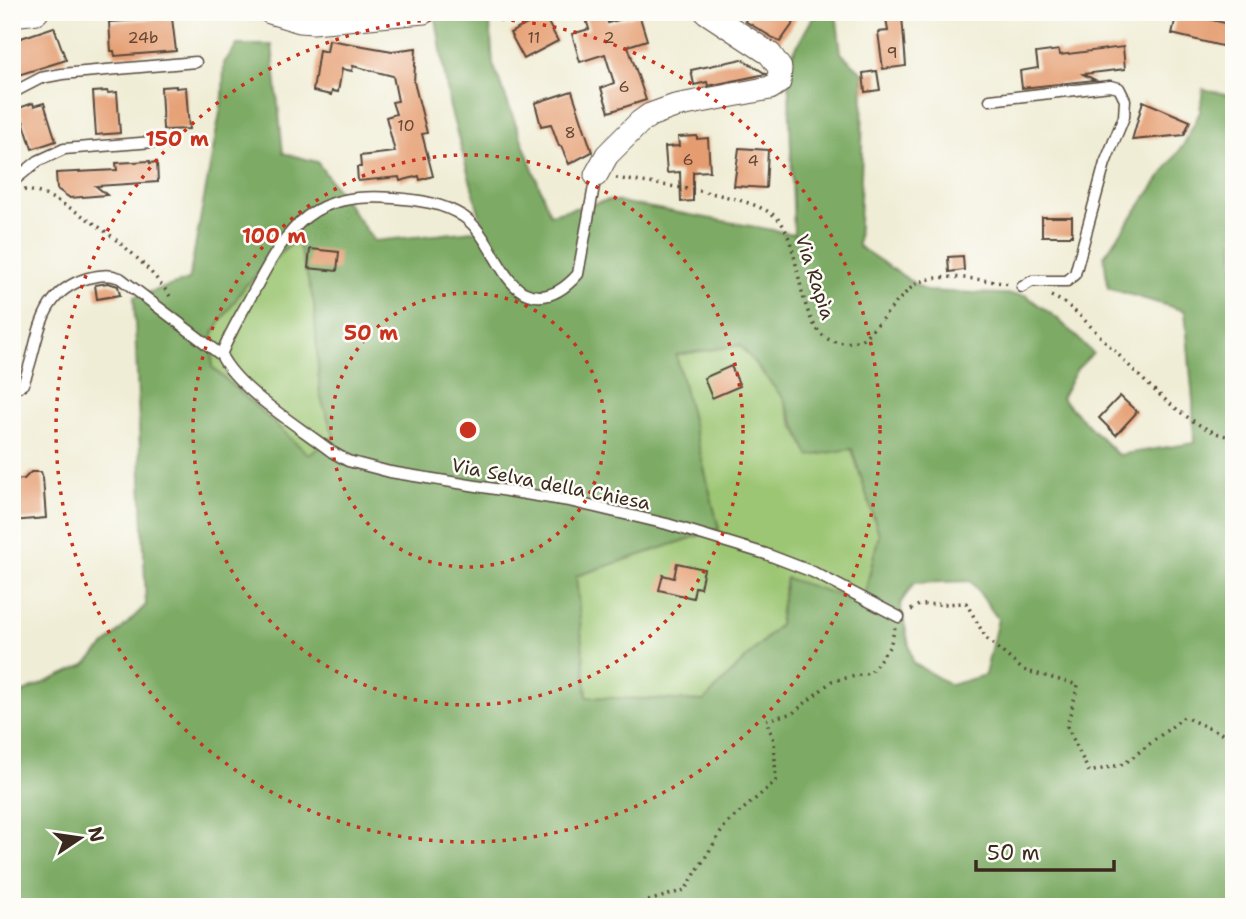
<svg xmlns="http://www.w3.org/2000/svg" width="1246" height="919" viewBox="0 0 1246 919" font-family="'Shantell Sans',sans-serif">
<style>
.green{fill:#9cc673;stroke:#6c7848;stroke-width:2}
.forest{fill:#7dab65;stroke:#5c6a42;stroke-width:2;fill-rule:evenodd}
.building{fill:#e59c70}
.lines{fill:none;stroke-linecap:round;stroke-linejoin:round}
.lane-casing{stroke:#56473a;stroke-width:13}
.street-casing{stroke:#56473a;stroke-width:25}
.path{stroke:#56473a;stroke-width:3.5;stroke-dasharray:2 5;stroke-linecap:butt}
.lane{stroke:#fff;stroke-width:10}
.street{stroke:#fff;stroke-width:23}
.ring{fill:none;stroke:#c8321e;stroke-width:3.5;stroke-dasharray:3.5 7}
.labels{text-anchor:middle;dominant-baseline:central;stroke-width:5;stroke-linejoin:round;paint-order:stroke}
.number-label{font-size:16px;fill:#664632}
.street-label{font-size:19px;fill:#3b2a1e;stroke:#fdfcf7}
.centre{fill:#c8321e;stroke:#fdfcf7;stroke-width:3.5}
.ring-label{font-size:21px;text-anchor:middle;font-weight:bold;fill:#c8321e;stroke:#fdfcf7;stroke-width:5;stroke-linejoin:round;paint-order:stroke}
</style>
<rect width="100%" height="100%" fill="#fdfcf7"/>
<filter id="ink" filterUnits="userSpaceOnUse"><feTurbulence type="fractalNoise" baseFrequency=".0143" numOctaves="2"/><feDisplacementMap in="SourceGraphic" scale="14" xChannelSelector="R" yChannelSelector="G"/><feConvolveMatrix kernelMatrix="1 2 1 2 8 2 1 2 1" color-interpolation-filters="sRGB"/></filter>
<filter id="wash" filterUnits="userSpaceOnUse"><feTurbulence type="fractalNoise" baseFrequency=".00686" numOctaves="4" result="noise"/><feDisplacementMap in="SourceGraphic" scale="28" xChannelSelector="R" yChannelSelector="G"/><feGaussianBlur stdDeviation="1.57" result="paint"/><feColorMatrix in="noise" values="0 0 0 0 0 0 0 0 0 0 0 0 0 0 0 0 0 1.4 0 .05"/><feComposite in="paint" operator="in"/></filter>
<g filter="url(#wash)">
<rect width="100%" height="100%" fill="#f0edd6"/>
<!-- green -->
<g class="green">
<polygon points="298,238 314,303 320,395 334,436 309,455 212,367 213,333 245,286"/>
<polygon points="741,345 783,398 795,430 852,449 879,534 862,604 786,578 779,625 704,701 587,697 576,576 719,529 676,355"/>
</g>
<!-- forest -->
<path class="forest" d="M435,12h54l4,52 57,150 59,-14 185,34 -6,-172 28,-50h20l5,41 22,20 -1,80 -4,93 68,45 99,4 33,24 35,34 -16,16 -16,29 57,57 76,-12 -1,-42 -8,-90 -77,-23 -4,-32 80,-112 16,-32 3,-23 31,7v811h-1222v-215l5,3 68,-30 61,-60 -12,-308 55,-17 34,-184 1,-33 13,-18h35l11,108 34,9 57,79 110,-11 -34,-122zM297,238l17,65 6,92 14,41 -25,19 -97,-88 1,-34 32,-47zM740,345l43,53 26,58 43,-7 27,85 -16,69 -77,-25 -7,47 -75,76 -117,-4 -11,-121 143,-47 -43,-174zM971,581l27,38 -13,56 -34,10 -38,-22 -13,-59 14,-21z"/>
<g id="blocks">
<!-- building -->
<g class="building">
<polygon points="597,12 605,12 608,23 639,14 647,40 628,46 646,100 609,112 601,88 614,83 605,54 580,62 572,34 589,29 585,16"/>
<polygon points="751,12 788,12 797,18 780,42 745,21"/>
<polygon points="1177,12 1234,25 1234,49 1172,34"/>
<polygon points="544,15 558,41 524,59 510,33"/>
<polygon points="902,16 906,66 883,69 878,32 888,31 886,18"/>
<polygon points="172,18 176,51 115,56 114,51 111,51 109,22"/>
<polygon points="54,27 66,60 12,77 12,41"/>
<polygon points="329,40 392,51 416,48 414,82 427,133 422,134 433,176 420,180 419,176 400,181 399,177 358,181 357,167 361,167 360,156 395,152 386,117 396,114 392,102 398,101 393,76 353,66 352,71 342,69 338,92 332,91 331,95 313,91 319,50 327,52"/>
<polygon points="1123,47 1125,69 1083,74 1095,80 1022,88 1020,71 1038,68 1036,53 1059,50 1060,55"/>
<polygon points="742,59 766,74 708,86 707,82 694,85 691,70"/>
<polygon points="877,71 880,90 865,92 863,73"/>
<polygon points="176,86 176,88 186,87 189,129 166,130 163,129 161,87"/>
<polygon points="107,91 108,93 117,92 120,133 96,135 93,92"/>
<polygon points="572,91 592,152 569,164 561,146 559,146 551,124 541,126 535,103"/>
<polygon points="1143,101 1190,121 1184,135 1132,140"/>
<polygon points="33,103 34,106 44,103 56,141 32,149 19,108"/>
<polygon points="697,136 697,139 708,138 710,171 693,172 693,201 681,202 680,172 667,173 665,147 679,146 678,137"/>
<polygon points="739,148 768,150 766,188 734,186"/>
<polygon points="150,161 150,163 157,162 158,182 96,186 107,195 70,198 57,189 56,173 117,170 116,163"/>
<rect x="1042" y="217" width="30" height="19"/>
<polygon points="310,249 339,252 337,271 308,268"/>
<polygon points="963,256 964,270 949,272 948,257"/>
<polygon points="108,283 118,286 120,295 97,299 95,285"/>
<polygon points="731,366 740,386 712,398 704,378"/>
<polygon points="1120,396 1137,412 1116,435 1099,418"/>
<polygon points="31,472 41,472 43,478 46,518 12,521 12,484 14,480 24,479"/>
<polygon points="677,563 704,569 700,588 695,587 693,598 659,590 663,575 674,578"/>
</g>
</g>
</g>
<g filter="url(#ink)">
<use href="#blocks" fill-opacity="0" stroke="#56473a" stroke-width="2"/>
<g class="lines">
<defs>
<g id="lane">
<polyline points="12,93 41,78 62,74 196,62"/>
<polyline points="990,100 1110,86 1119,88 1125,100 1124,117 1105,163 1075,274 1067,281 1032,281 1022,287"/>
<polyline points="12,182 38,161 64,149 153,142"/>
<path d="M221,355c17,35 79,72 111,97l16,9 42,11 179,29 98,23 99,30 47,18 86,45"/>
<path d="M12,390l11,-6c18,-42 11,-90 65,-106 12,-3 21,-4 32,0l101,77c9,-23 22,-44 34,-66 35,-66 58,-97 138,-91 26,2 50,5 71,19 25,17 36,62 59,75 22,11 41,-2 55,-18l18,-99"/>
</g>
<g id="street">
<polyline points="270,12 300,21 313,22 424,12"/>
<polyline points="12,15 37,12"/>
<polyline points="596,175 607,155 640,122 650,115 675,106 770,88 779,82 780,68 770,54 706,12"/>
</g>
</defs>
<!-- lane casing -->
<use href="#lane" class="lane-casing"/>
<!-- street casing -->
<use href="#street" class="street-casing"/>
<!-- path -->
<g class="path">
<path d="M616,178c37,7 141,15 164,43 27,34 12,143 82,118 19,-16 32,-36 50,-52 21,-18 73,-6 98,-3"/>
<path d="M24,190c17,1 32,10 46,18 40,24 76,53 102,91"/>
<path d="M1051,296c21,9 34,25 50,41 30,30 90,98 133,100"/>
<polyline points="911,610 919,605 966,603 986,638 1023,670 1078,685 1067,726 1089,772 1124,764 1184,717 1234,739"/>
<polyline points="628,907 685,890 726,824 776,781 774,740 766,720 793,713 832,681 870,673 890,646 895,628"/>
</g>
<!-- lane -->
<use href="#lane" class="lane"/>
<!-- street -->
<use href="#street" class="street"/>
</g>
</g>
<!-- distance rings -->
<g class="ring">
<circle cx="468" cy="430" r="137"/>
<circle cx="468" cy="430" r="275"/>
<circle cx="468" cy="430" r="412"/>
</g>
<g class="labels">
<!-- number labels -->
<g class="number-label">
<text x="143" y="37">24b</text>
<text x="534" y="37">11</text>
<text x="609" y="37">2</text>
<text x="892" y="52">9</text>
<text x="624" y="86">6</text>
<text x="406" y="125">10</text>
<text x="570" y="132">8</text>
<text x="688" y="159">6</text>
<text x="753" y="160">4</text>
</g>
<!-- street labels -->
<g class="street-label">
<text transform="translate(815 277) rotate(72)">Via Rapìa</text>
<text transform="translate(551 484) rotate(11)">Via Selva della Chiesa</text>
</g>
</g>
<circle cx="468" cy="430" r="10" class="centre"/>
<g class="ring-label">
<text x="177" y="146">150 m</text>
<text x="274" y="243">100 m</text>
<text x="371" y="340">50 m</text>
</g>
<!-- margin -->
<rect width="1246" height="919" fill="none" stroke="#fdfcf7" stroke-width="42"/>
<!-- north arrow -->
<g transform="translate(80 838) rotate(77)" stroke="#fdfcf7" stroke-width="5" paint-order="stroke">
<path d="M0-5L12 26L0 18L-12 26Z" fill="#3b2a1e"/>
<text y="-10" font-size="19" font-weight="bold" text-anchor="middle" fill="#3b2a1e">N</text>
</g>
<!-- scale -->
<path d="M976 860v10h138v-10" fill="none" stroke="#3b2a1e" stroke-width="3.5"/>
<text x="987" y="860" font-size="21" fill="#3b2a1e" stroke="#fdfcf7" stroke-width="5" paint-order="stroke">50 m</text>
</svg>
